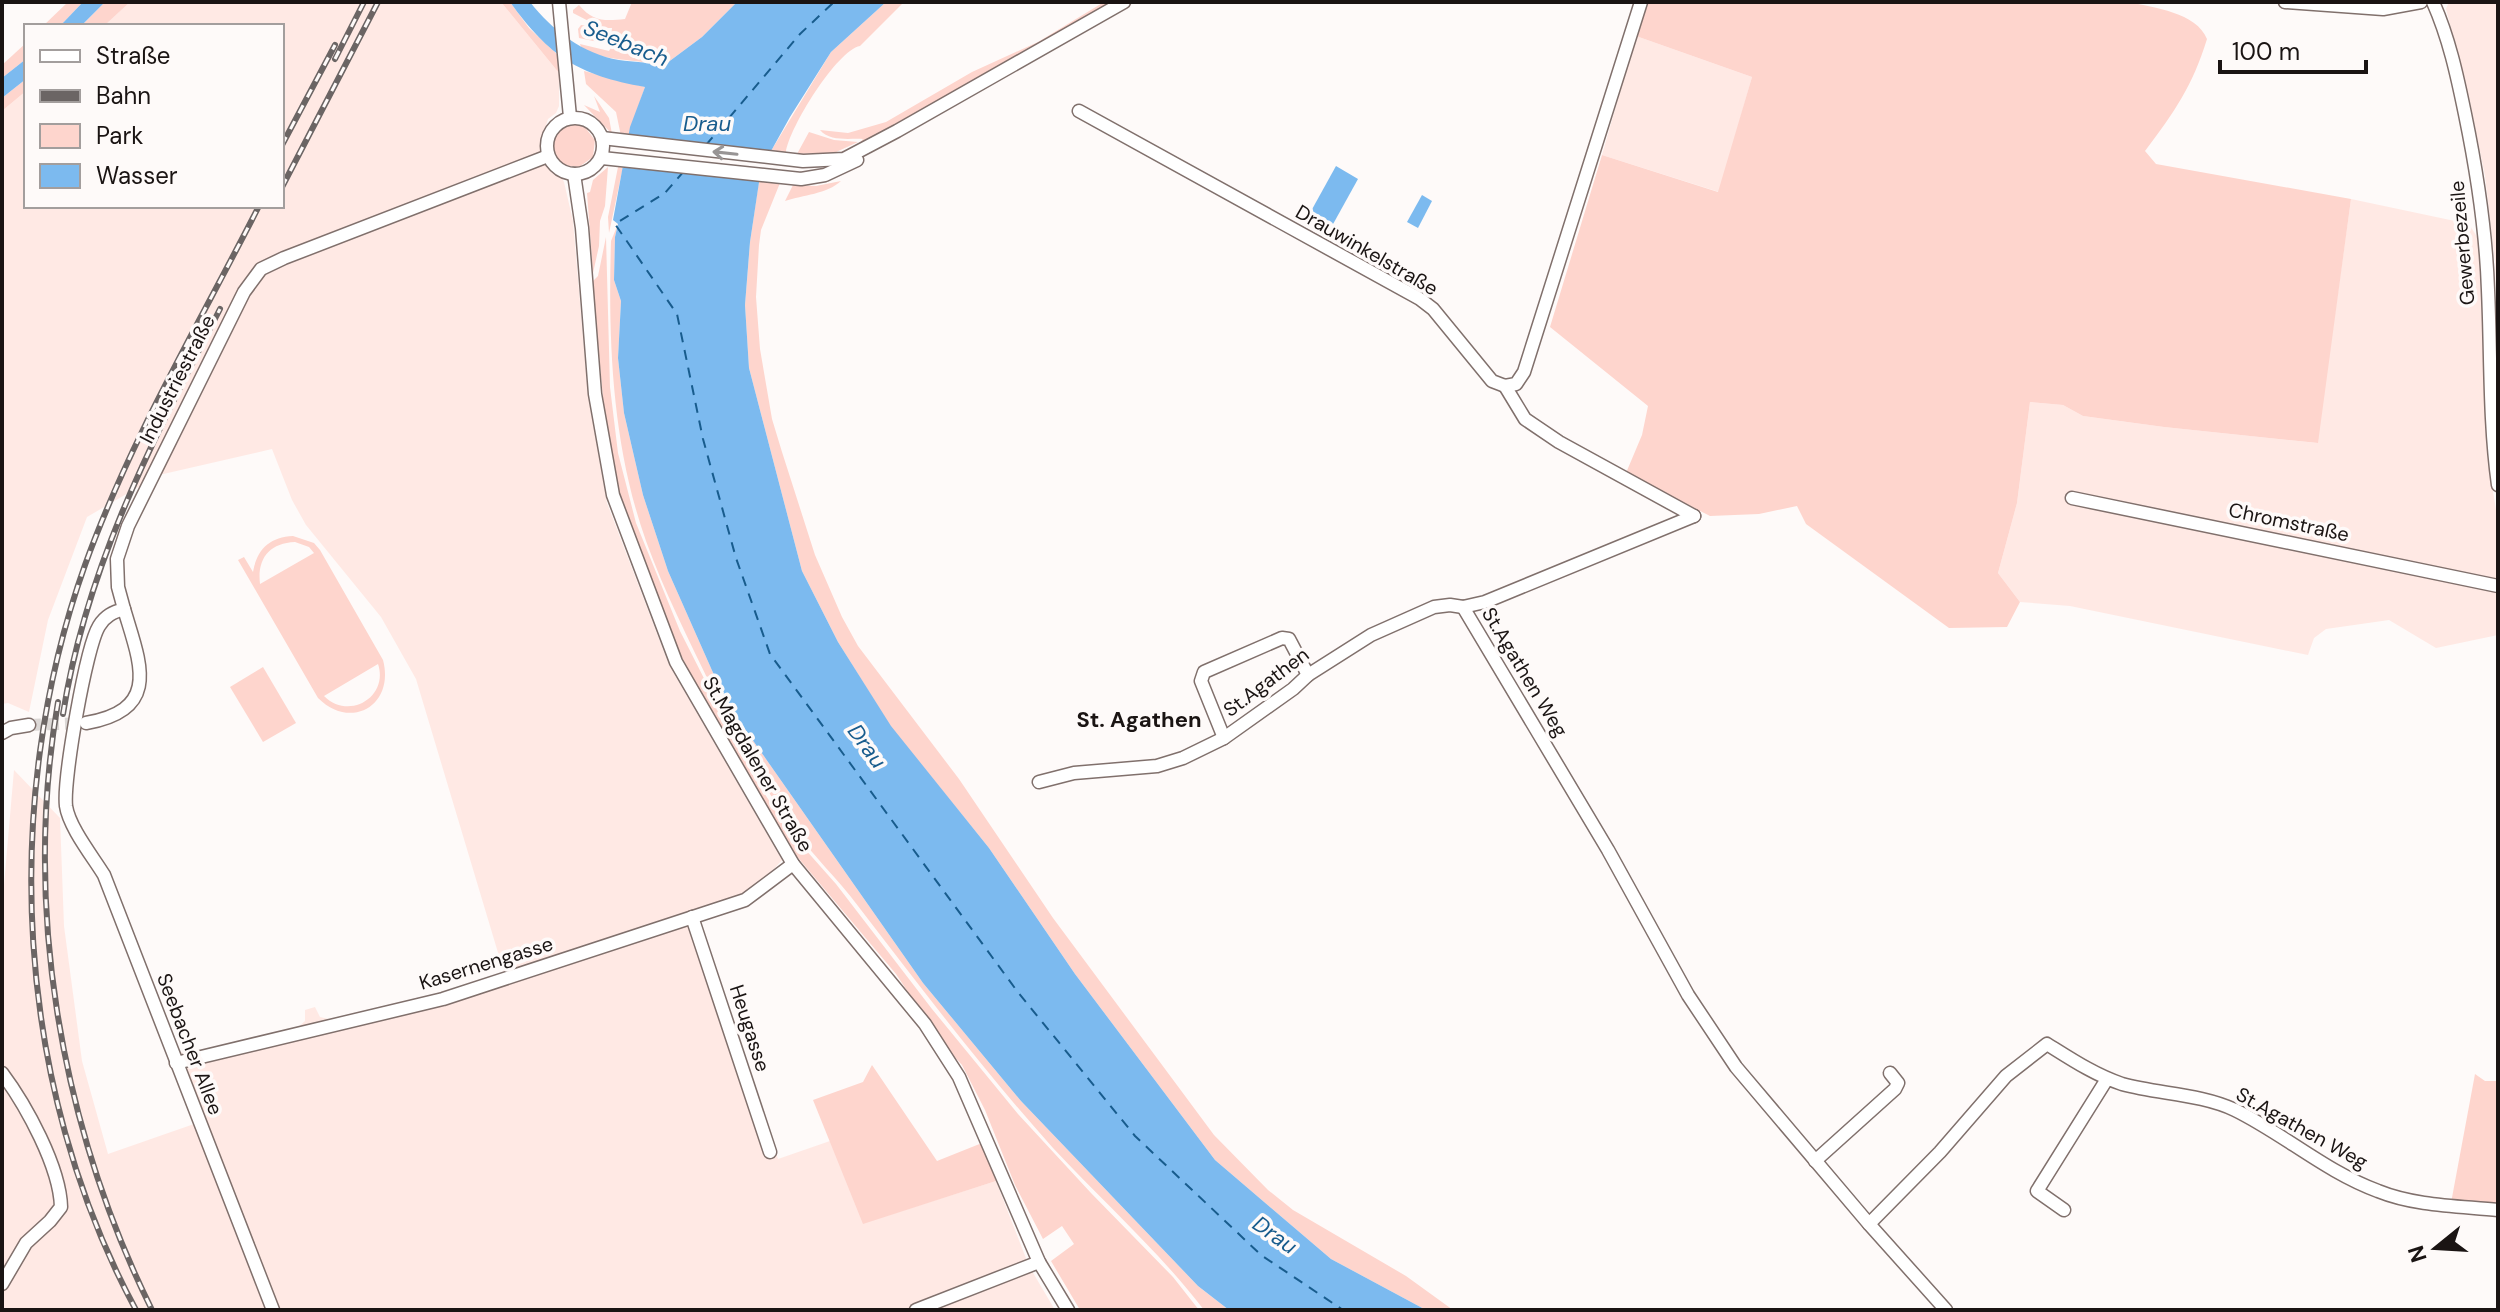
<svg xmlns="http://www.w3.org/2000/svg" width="2500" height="1312" viewBox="0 0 2500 1312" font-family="'DM Sans',sans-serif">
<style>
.built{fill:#ffe9e4}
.green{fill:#fed5cd;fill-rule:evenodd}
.water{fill:#7cbaef}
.pier{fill:#fefaf9}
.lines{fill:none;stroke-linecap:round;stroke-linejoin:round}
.ferry{stroke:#185c8d;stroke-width:2;stroke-dasharray:10 8;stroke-linecap:butt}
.minor-tunnel{stroke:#dcd8d6;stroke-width:12;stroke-dasharray:12 6;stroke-linecap:butt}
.minor-casing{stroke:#80706c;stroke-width:15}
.minor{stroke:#fff;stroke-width:12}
.rail-casing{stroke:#6b6564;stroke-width:6}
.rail{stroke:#fefaf9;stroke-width:3;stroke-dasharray:9;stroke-linecap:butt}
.oneway{stroke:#989595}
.labels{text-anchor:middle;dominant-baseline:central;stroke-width:7;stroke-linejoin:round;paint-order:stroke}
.street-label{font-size:20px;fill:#1a1413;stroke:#fefaf9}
.water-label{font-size:22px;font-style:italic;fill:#185c8d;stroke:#fefaf9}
.neighbourhood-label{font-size:22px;font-weight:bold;fill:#1a1413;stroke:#fefaf9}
</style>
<rect width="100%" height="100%" fill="#fefaf9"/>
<!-- built -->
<g class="built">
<polygon points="130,2 501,2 559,73 559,106 556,113 548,119 541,142 564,182 573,221 588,395 607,503 669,665 782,860 750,896 697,918 778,1159 830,1141 864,1223 996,1181 1029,1266 1055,1310 2,1310 2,908 14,770 60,818 64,926 82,1061 108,1154 194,1124 181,1052 187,1055 296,1029 305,1021 305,1010 315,1007 320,1017 333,1020 505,976 416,679 381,617 306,525 292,500 272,449 159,475 87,517 48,620 29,712 8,703 2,704 2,111 26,91 26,206 282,206 282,26 104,26"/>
<polygon points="2449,2 2498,2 2498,348 2495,262 2485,176 2469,97 2446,9"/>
<polygon points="1636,36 1752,77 1719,192 1602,155"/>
<polygon points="2351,199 2469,224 2479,240 2490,473 2498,522 2498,635 2436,648 2389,620 2326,629 2314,638 2308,655 2070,606 2020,602 1998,573 2017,503 2030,402 2063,405 2083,416 2164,427 2317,443"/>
</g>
<!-- green -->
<g class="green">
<polygon points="68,2 83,2 60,26 43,26"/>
<polygon points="105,2 130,2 104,26 81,26"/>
<polygon points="501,2 510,2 529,28 558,55 559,73"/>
<path d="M632,2h105l-35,35 -39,29c-27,-8 -58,-3 -82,-19l-1,-3 29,7 6,-11 -4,-3 1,-9h-10l-29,-15v-3l6,-5c14,17 26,16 46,14z"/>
<path d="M886,2h18l-44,44c-23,4 -71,82 -74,106l-15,-1 60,-99z"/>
<path d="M1104,2h10l-269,152 -17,2 28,-9 7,-8c-14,-1 -33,3 -43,-9l28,3 38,-11 86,-50 66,-30z"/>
<path d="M1648,2h481c25,6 67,10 78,37 -15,48 -32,72 -62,112l11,13 195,35 -33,244 -154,-16 -81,-11 -20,-11 -33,-3 -13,101 -19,70 22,29 -13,25 -58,1 -143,-104 -9,-18 -38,8 -49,2 -84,-43 16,-38 6,-29 -98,-79 52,-172 116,37 34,-115 -116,-41z"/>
<path d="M581,25c10,1 23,8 22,18l-24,-5 -1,-9z"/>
<polygon points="26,43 26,59 2,78 2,65"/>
<polygon points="584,71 645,87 628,136 621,136 616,112 586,84"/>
<polygon points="26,79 26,91 2,111 2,98"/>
<polygon points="594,96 609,118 612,134 584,105 600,112"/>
<path d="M569,124l15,2 11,14 -2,17 -14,10 -18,-2c-15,-14 -11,-32 8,-41z"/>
<polygon points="809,132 834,140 858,142 834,153 797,154"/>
<polygon points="608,167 605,206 600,221 599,246 593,273 587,193 590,192 593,180"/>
<polygon points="618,167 623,167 609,233 608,217"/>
<polygon points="759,181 780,183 761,230 759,245 756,297 760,349 772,419 782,452 815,555 842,617 858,646 959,779 1053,918 1214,1135 1268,1190 1293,1210 1406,1276 1453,1310 1426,1310 1331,1259 1215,1160 1075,974 989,848 891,727 838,642 802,571 749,368 745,305 750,242"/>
<path d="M841,181c-14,13 -38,14 -56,20l8,-16 23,1z"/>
<path d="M618,224l-3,13 -1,43 7,21 -3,57 6,55 19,82 25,76 58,131 197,281 98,118 177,185 31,24h-25c-45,-59 -101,-108 -151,-162 -69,-77 -132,-160 -195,-242 -20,-27 -45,-50 -65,-78 -33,-45 -57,-93 -82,-142 -23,-48 -47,-95 -65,-145 -34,-96 -38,-199 -35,-300z"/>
<polygon points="606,237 610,387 618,453 636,523 680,631 755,779 789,831 836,884 932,1009 1018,1114 1091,1193 1173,1277 1199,1310 1080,1310 1051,1261 1074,1244 1062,1226 1043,1239 1015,1185 985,1110 962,1065 942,1043 896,974 794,853 715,725 675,643 622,505 608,450 592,282 598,276"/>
<path d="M293,536l21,7 6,7 63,110c12,45 -32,71 -65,38l-80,-138 6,-3 9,15c4,-23 17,-35 40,-36zM295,542l14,5 5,6 -54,31c-3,-25 9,-41 35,-42zM378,664c11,33 -29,57 -54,32z"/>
<polygon points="263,667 296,723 263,742 230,687"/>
<polygon points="872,1065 937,1161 982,1143 996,1181 863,1224 813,1100 863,1082"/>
<polygon points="2475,1074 2485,1081 2498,1081 2498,1207 2451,1203"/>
</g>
<!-- water -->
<g class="water">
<polygon points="83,2 105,2 81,26 60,26"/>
<path d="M510,2h20c22,28 53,52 89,58 15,2 29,2 44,6l39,-29 35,-35h149l-55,50 -41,65 -29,52 -11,73 -5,63 4,63 53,203 36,71 53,84 98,122 86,126 140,186 116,99 95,51h-197l-31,-24 -177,-185 -98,-118 -197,-281 -58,-131 -25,-76 -19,-82 -6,-55 3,-57 -7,-21 1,-43 3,-13 -5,-4 17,-93 15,-40c-67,-12 -95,-30 -135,-85z"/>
<polygon points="26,59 26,79 2,98 2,78"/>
<polygon points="1336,166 1358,179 1327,235 1305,222"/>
<polygon points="1422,195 1432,201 1418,228 1407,222"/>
</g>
<!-- pier -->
<polygon class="pier" points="624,136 776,151 765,170 763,181 619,167"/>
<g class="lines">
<!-- ferry -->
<g class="ferry">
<polyline points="706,145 800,34 834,2"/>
<polyline points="684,171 665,193 615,224 677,314 703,439 736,558 770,654 1017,991 1135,1136 1261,1255 1343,1310"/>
</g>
<!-- minor-tunnel -->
<polyline class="minor-tunnel" points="29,725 83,723"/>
<defs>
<g id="minor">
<polyline points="559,2 570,117"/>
<polyline points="2285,2 2383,9 2421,2"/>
<path d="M2433,2c16,36 24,73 32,112 12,58 21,116 23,176 3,65 1,130 10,195"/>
<polyline points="1079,111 1420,299 1433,309 1492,381 1505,386 1516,384 1524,372 1641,2"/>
<circle cx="575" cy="146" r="28"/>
<polyline points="602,138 803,161 844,159 897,131 1124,2"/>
<polyline points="602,158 801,179 825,175 857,160"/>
<polyline points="574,174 582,228 595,394 613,495 676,662 793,864 925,1024 959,1077 1039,1262 1068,1310"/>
<polyline points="1505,386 1525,419 1559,442 1694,516"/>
<polyline points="2072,498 2498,586"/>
<polyline points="1463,607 1608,850 1688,995 1736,1067 1869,1224 1946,1310"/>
<path d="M86,723c76,-13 54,-60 38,-114"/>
<polyline points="2,733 11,728 29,725"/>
<polyline points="1224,738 1201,681 1204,672 1282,638 1289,639 1308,675"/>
<polyline points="1039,782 1074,773 1157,766 1183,758 1224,738 1293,689 1308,675 1371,635 1434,607 1450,605 1463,607 1485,602 1694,516"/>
<polyline points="692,917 770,1152"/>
<polyline points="176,1063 443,999 745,900 793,864"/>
<path d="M2,1073c24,32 58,94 59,134l-11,14 -24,22 -24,41"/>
<polyline points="1815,1161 1895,1089 1898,1083 1890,1073"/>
<polyline points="2064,1210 2037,1191 2107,1079"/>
<path d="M1869,1224l71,-72 66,-76 41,-32c24,15 48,31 75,40 37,10 79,10 113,26 49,24 91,62 143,81 37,15 80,15 120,19"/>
<path d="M273,1310l-169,-435c-11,-18 -35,-48 -38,-69 -3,-26 20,-159 33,-180 6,-10 14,-14 25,-17l-6,-22 -1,-28 11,-33 116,-234 17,-23 23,-11 264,-102"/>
<polyline points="916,1310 1039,1262"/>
</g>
</defs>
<!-- minor casing -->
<use href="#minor" class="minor-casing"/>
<!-- minor -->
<use href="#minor" class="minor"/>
<defs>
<g id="rail">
<polyline points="335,59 364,2"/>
<polyline points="282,145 335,45"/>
<polyline points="282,187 378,2"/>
<path d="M58,702c-35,205 2,422 94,608"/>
<path d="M63,714c23,-147 90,-274 157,-405"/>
<path d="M136,1310c-121,-224 -136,-507 -51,-745 45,-125 114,-241 174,-359"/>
</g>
</defs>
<!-- rail casing -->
<use href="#rail" class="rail-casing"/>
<!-- rail -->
<use href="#rail" class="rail"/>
</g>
<!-- one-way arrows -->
<defs><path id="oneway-shaft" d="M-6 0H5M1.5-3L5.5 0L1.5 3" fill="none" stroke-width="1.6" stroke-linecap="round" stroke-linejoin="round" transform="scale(2)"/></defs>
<use class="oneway" href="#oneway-shaft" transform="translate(725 153) rotate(-174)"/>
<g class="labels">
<!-- street labels -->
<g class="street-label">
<text transform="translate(2462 243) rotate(-95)">Gewerbezeile</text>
<text transform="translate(1367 250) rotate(30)">Drauwinkelstraße</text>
<text transform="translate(177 379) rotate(-63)">Industriestraße</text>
<text transform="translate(2289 522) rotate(12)">Chromstraße</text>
<text transform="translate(1525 672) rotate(59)">St.Agathen Weg</text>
<text transform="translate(1266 682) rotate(-37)">St.Agathen</text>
<text transform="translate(758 764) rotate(60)">St.Magdalener Straße</text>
<text transform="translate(486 963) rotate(-17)">Kasernengasse</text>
<text transform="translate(750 1028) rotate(72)">Heugasse</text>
<text transform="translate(190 1044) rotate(69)">Seebacher Allee</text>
<text transform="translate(2302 1128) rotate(29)">St.Agathen Weg</text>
</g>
<!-- water labels -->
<g class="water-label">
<text transform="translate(626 43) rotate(22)">Seebach</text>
<text x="707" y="123">Drau</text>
<text transform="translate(867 746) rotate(54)">Drau</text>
<text transform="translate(1275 1235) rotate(35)">Drau</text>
</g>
<!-- neighbourhood labels -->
<g class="neighbourhood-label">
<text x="1139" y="719">St. Agathen</text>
</g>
</g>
<!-- border -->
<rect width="2500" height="1312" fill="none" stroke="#1a1413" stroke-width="8"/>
<!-- legend -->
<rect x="24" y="24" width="260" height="184" fill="#fefaf9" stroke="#a39e9d" stroke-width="2"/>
<rect x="40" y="50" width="40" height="12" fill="#ffffff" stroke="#a39e9d" stroke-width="2"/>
<text x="96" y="64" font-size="24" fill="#1a1413">Straße</text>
<rect x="40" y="90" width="40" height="12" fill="#6b6564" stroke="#a39e9d" stroke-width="2"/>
<text x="96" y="104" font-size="24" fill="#1a1413">Bahn</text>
<rect x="40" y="124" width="40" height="24" fill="#fed5cd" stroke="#a39e9d" stroke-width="2"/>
<text x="96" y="144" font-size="24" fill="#1a1413">Park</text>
<rect x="40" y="164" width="40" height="24" fill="#7cbaef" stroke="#a39e9d" stroke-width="2"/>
<text x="96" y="184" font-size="24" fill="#1a1413">Wasser</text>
<!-- north arrow -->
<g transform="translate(2436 1248) rotate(252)" stroke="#fefaf9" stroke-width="6" paint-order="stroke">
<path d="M0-6L14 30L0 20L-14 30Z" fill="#1a1413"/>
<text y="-12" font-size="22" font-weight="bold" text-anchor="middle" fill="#1a1413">N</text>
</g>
<!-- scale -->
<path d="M2220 60v12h146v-12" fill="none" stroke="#1a1413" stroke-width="4"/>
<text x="2232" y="60" font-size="24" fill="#1a1413" stroke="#fefaf9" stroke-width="6" paint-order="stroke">100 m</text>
</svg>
